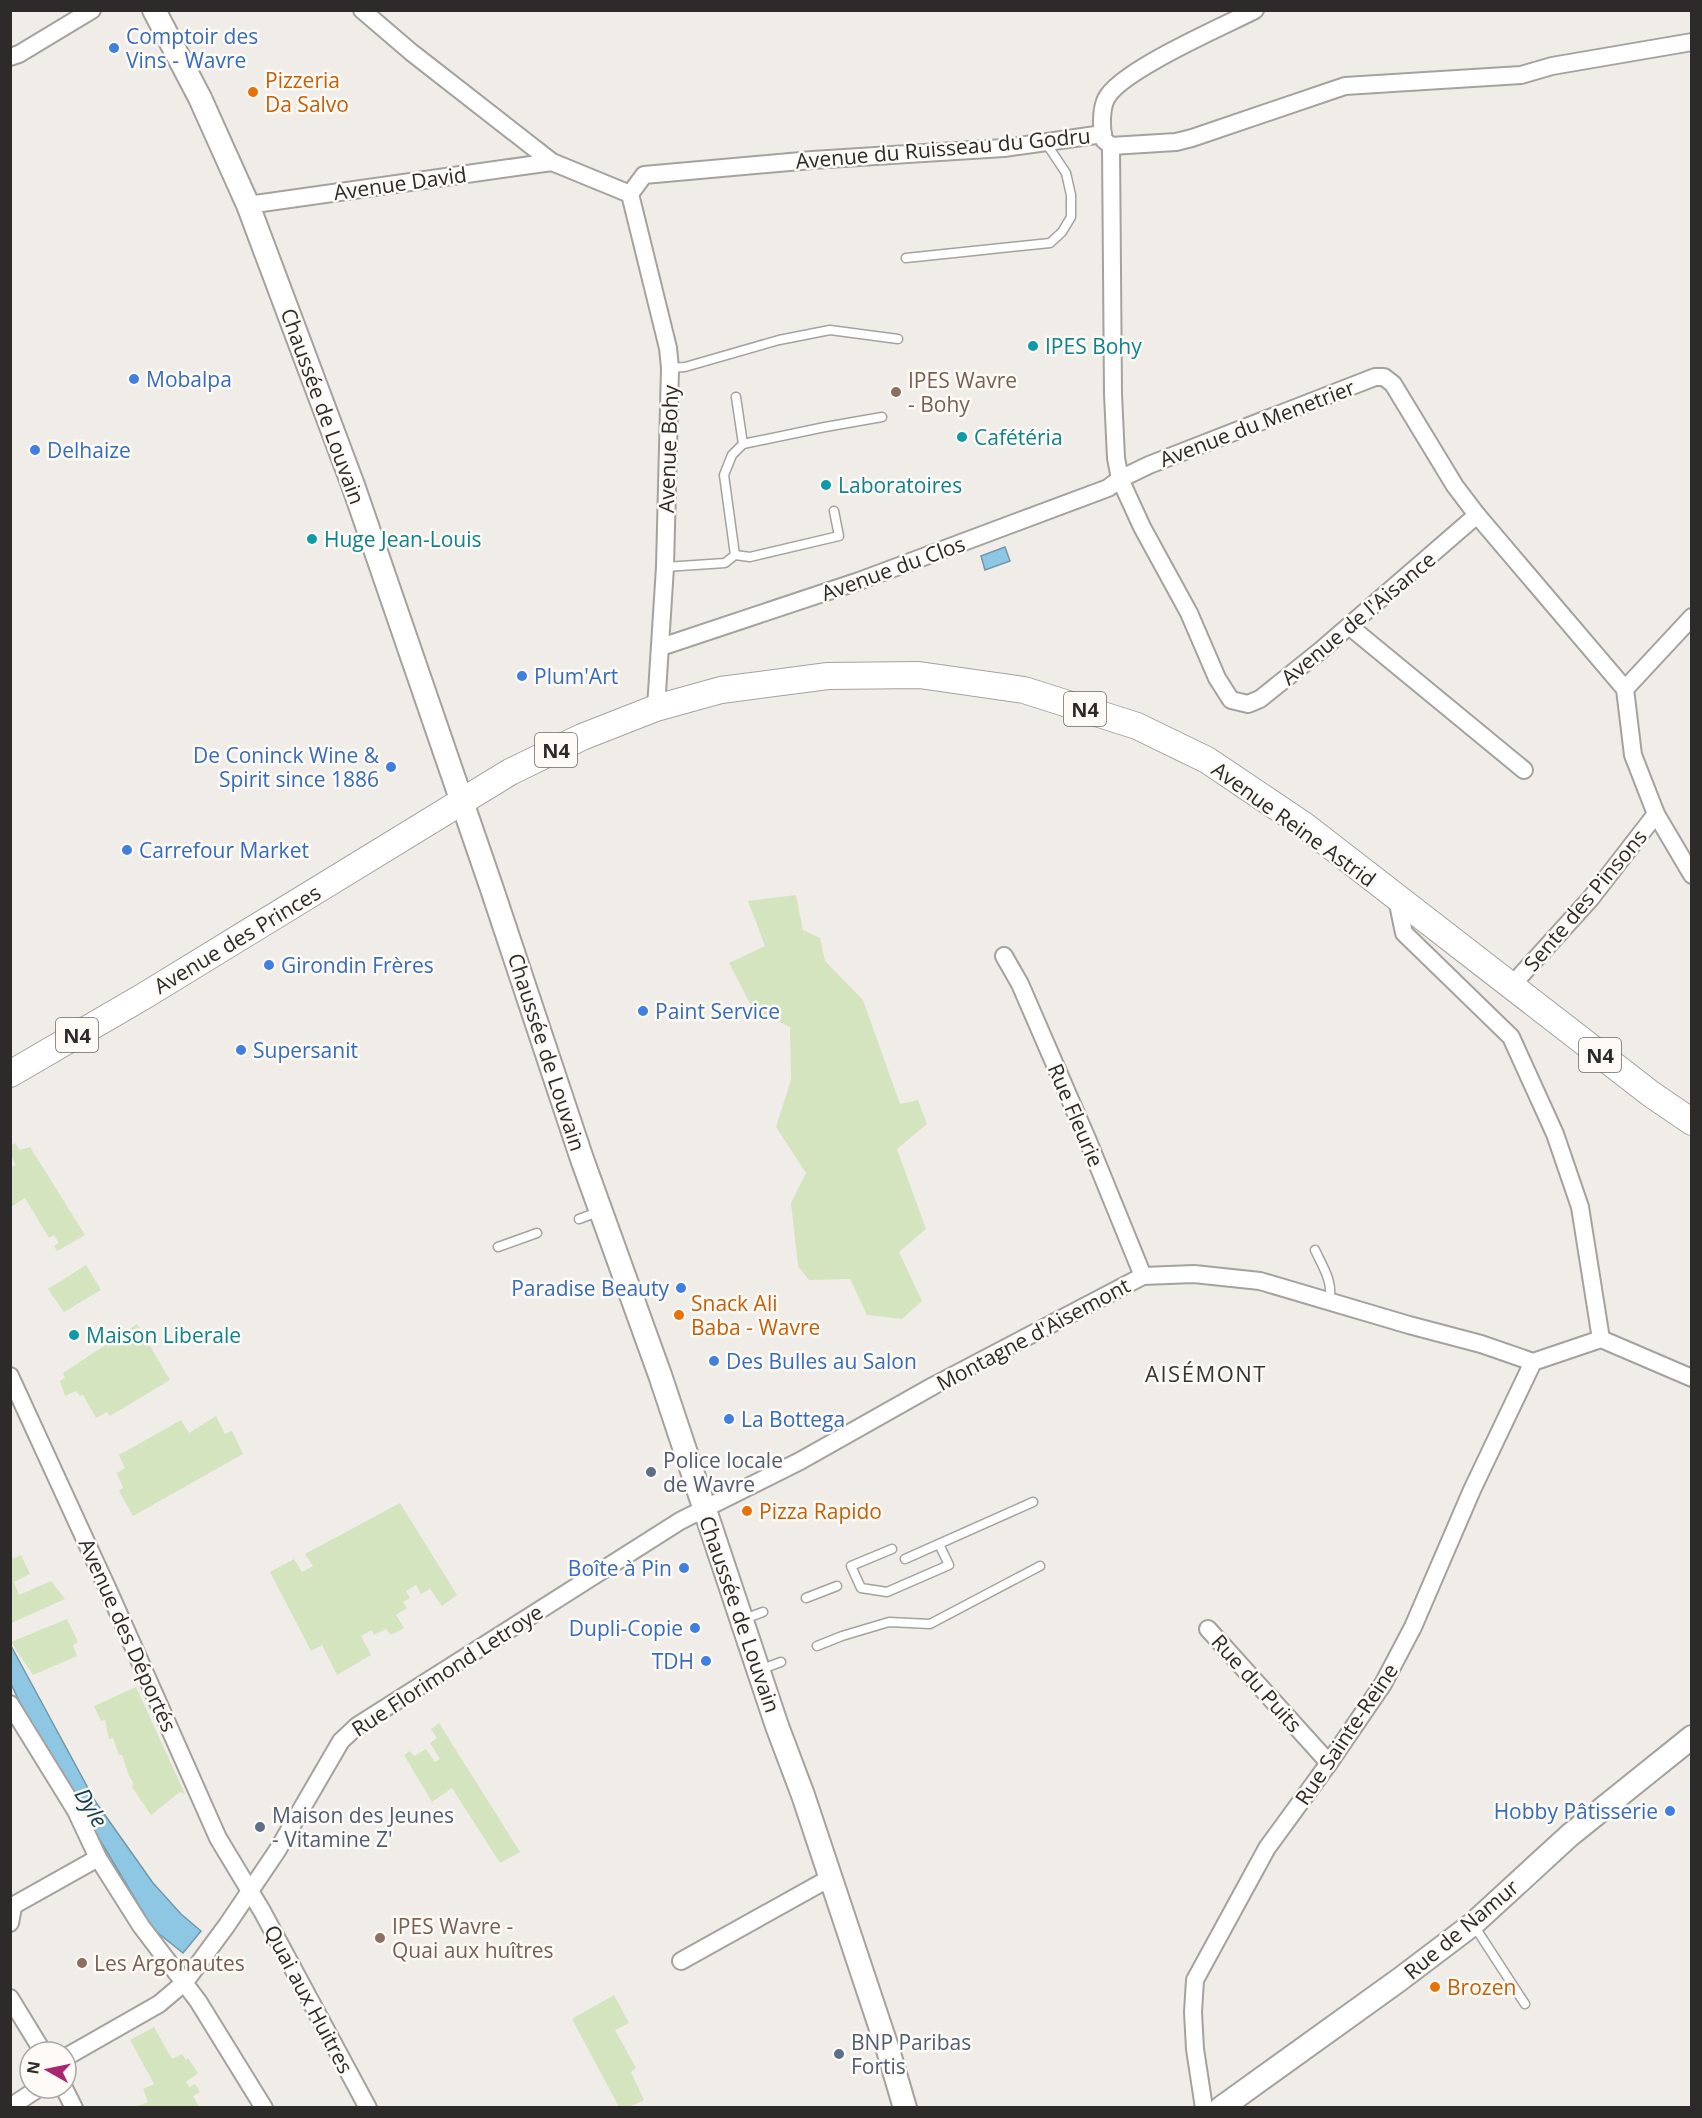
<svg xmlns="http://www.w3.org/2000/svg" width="1702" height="2118" viewBox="0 0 1702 2118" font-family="'Open Sans',sans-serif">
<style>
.green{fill:#d3e4bf}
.water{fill:#8ec7e3;stroke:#7198ab;stroke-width:1.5}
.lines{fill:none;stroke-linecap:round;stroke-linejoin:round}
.lane-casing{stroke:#a5a29e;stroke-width:11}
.street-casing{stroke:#a5a29e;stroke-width:20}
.secondary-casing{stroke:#a5a29e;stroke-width:26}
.primary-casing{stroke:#a5a29e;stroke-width:28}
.lane{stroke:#fff;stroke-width:8}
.street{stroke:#fff;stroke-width:16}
.secondary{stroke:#fff;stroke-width:22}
.primary{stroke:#fff;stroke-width:26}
.shop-dot{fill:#3f7fe0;stroke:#fefaf6;stroke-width:2}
.food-dot{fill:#e8710a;stroke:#fefaf6;stroke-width:2}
.culture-dot{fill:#0f9aa8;stroke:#fefaf6;stroke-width:2}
.education-dot{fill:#8d6e63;stroke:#fefaf6;stroke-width:2}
.service-dot{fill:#5c6f8a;stroke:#fefaf6;stroke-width:2}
.labels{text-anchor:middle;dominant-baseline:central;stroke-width:5;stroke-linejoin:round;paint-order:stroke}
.shield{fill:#fefaf6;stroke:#6b6966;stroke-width:1.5}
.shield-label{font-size:20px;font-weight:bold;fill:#2c2b29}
.shop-label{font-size:21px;fill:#366cbe;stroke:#fefaf6;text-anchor:start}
.food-label{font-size:21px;fill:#c56008;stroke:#fefaf6;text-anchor:start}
.street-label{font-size:21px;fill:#2c2b29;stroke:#fefaf6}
.culture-label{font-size:21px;fill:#0d838f;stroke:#fefaf6;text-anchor:start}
.education-label{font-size:21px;fill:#785e54;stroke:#fefaf6;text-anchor:start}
.service-label{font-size:21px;fill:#4e5e75;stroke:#fefaf6;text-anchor:start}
.neighbourhood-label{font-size:22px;letter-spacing:1.5px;fill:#373531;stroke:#fefaf6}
.water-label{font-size:22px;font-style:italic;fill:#104054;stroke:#fefaf6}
</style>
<rect width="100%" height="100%" fill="#f0ede9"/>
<!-- green -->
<g class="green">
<polygon points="796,895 803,930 820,938 825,961 863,1000 900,1104 918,1100 927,1124 897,1149 926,1229 899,1252 922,1301 902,1319 867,1315 850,1279 809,1280 798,1266 791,1203 806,1173 776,1127 791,1080 790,1027 753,1009 729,963 765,946 748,901"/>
<polygon points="15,1143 20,1150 30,1147 85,1235 57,1251 54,1246 59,1243 54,1235 49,1238 25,1198 11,1207 11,1168 16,1165 11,1155 11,1146"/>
<polygon points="86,1265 101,1290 64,1312 48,1289"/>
<polygon points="137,1324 170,1380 110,1416 107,1412 96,1418 83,1395 80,1396 76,1391 65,1396 60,1381 65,1378 63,1373"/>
<polygon points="216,1416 225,1434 232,1431 243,1454 133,1516 119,1491 123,1488 117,1473 125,1468 119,1455 181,1420 189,1433"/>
<polygon points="400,1503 457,1595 442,1606 430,1589 421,1594 416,1585 406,1591 410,1598 403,1602 407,1608 396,1615 404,1628 391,1635 386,1629 374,1635 372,1630 361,1636 371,1655 337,1675 322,1645 311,1651 270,1572 294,1559 302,1572 313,1566 305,1554"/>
<polygon points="11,1553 13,1559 21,1555 30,1574 14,1582 19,1595 51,1581 65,1599 11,1623"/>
<polygon points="67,1619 78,1642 73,1645 77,1656 33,1675 11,1642"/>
<polygon points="136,1687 185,1794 180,1792 151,1815 132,1787 133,1782 129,1776 122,1755 119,1755 113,1738 109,1739 105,1720 101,1721 94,1706"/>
<polygon points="439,1723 520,1852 500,1863 452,1788 432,1802 404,1755 410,1751 414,1756 426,1749 435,1762 440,1759 430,1743 437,1738 431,1729"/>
<polygon points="614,1995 629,2023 615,2030 636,2068 631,2072 644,2100 629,2107 619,2107 572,2019"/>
<polygon points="154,2027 172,2059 182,2054 186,2060 188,2058 198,2073 186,2082 189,2087 195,2084 200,2092 193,2096 199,2107 135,2107 148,2102 143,2089 154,2084 130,2040"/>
</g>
<!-- water -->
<g class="water">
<polygon points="1005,547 1010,561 985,570 981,556"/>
<polygon points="10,1644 95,1801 153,1883 181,1914 201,1931 183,1953 153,1929 76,1800 20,1703 11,1684"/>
</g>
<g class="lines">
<defs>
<g id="lane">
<polyline points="906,258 1050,243 1062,232 1071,217 1071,195 1066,173 1046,143"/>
<polyline points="670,368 685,367 779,340 830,330 898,339"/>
<polyline points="736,397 743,444"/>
<polyline points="735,555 724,475 732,455 743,444 825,427 882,417"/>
<polyline points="665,567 725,563 735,555 750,557 839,536 834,511"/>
<polyline points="579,1219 598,1212"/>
<polyline points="498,1247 537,1233"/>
<path d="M1315,1250c8,17 19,33 14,52"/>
<polyline points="892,1549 851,1566 861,1588 887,1592 949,1565 939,1544"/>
<polyline points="905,1559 1033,1502"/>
<polyline points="806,1598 837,1586"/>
<polyline points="744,1619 763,1612"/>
<polyline points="817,1646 842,1636 889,1622 930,1624 1040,1566"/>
<polyline points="759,1670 781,1662"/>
<polyline points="1473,1924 1525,2004"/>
</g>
<g id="street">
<polyline points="362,10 411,52 552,162 630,194"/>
<path d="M1255,10c-31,16 -136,61 -149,89 -5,10 -5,30 -2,41l7,6 65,-4 16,-4 153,-52 176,-11 31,-9 140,-24"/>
<polyline points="10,57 19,54 92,10"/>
<polyline points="1111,146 1113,394 1116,458 1120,479 1142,527 1189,613 1217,678 1231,700 1248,704 1260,699 1320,651 1477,515"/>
<polyline points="630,194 668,348 670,368 665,567 656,708"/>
<polyline points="630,194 644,175 812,160 1004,148 1103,134"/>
<polyline points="248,205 552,162"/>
<polyline points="1349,626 1524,770"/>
<polyline points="661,647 859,581 1108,488 1120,479 1149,465 1375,377 1384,377 1393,384 1455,486 1477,515 1625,689 1633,755 1656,814 1692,875"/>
<polyline points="1625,689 1692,617"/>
<polyline points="1397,899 1404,933 1511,1037 1555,1134 1580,1207 1601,1339"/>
<polyline points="1004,956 1020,984 1088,1141 1143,1276"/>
<polyline points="1512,985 1591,898 1656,814"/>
<polyline points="10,1376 110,1594 218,1838 262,1911 368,2108"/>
<polyline points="1208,1629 1329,1763"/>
<polyline points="10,1704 76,1811 98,1858 141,1926 198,2001 264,2108"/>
<polyline points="10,1923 13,1907 16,1904 98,1858"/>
<polyline points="681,1961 830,1878"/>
<polyline points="10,1998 43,2052"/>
<polyline points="66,2057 159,2004 185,1982 227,1925 277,1851 341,1741 357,1726 680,1521 800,1461 933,1386 1143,1276 1194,1274 1260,1281 1409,1325 1481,1344 1533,1362 1601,1339 1692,1378"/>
<polyline points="64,2088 74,2108"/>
<polyline points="10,2107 39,2088"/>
<polyline points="1204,2108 1195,2049 1193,2012 1195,1980 1267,1848 1329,1763 1383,1684 1413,1627 1472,1490 1533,1362"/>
</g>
<g id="secondary">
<polyline points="154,10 200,98 248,205 353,485 492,889 582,1159 660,1375 777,1726 803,1795 888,2050 905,2108"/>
<polyline points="1221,2108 1399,1980 1473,1924 1570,1835 1692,1737"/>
</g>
<polyline id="primary" points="10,1074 144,996 510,772 582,737 656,708 721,690 828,676 919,675 1024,690 1137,726 1207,760 1305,826 1651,1094 1692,1122"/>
</defs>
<!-- lane casing -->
<use href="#lane" class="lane-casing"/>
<!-- street casing -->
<use href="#street" class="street-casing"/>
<!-- secondary casing -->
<use href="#secondary" class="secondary-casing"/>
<!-- primary casing -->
<use href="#primary" class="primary-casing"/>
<!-- lane -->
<use href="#lane" class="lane"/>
<!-- street -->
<use href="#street" class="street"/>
<!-- secondary -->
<use href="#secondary" class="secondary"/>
<!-- primary -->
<use href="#primary" class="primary"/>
</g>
<!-- markers -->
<g class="shop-dot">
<circle cx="114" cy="48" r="6"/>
<circle cx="134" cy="379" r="6"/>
<circle cx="35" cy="450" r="6"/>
<circle cx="522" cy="676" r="6"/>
<circle cx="391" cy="767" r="6"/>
<circle cx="127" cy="850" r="6"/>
<circle cx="269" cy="965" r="6"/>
<circle cx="643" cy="1011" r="6"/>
<circle cx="241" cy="1050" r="6"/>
<circle cx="681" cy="1288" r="6"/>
<circle cx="714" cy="1361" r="6"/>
<circle cx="729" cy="1419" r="6"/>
<circle cx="684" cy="1568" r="6"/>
<circle cx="695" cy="1628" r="6"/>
<circle cx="706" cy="1661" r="6"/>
<circle cx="1670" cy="1811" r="6"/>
</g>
<g class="food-dot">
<circle cx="253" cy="92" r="6"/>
<circle cx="679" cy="1315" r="6"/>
<circle cx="747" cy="1511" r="6"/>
<circle cx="1435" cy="1987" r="6"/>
</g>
<g class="culture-dot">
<circle cx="1033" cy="346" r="6"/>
<circle cx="962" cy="437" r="6"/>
<circle cx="826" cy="485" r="6"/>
<circle cx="312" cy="539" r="6"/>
<circle cx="74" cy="1335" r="6"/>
</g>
<g class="education-dot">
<circle cx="896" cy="392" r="6"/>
<circle cx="380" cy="1938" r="6"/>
<circle cx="82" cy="1963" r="6"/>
</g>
<g class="service-dot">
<circle cx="651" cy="1472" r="6"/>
<circle cx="260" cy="1827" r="6"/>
<circle cx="839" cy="2054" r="6"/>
</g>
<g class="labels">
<!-- shield labels -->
<g class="shield">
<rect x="1064" y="692" width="42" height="34" rx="4.5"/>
<rect x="535" y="733" width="42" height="34" rx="4.5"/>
<rect x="56" y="1018" width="42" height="34" rx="4.5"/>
<rect x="1579" y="1038" width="42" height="34" rx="4.5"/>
</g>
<g class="shield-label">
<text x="1085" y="709">N4</text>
<text x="556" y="750">N4</text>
<text x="77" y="1035">N4</text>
<text x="1600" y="1055">N4</text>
</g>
<!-- shop labels -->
<g class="shop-label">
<text x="126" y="36">Comptoir des<tspan x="126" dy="24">Vins - Wavre</tspan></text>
<text x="146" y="379">Mobalpa</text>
<text x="47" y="450">Delhaize</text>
<text x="534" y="676">Plum'Art</text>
<text x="379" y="755" text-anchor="end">De Coninck Wine &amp;<tspan x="379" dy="24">Spirit since 1886</tspan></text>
<text x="139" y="850">Carrefour Market</text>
<text x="281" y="965">Girondin Frères</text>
<text x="655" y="1011">Paint Service</text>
<text x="253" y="1050">Supersanit</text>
<text x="669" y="1288" text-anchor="end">Paradise Beauty</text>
<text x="726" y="1361">Des Bulles au Salon</text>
<text x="741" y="1419">La Bottega</text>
<text x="672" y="1568" text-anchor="end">Boîte à Pin</text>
<text x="683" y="1628" text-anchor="end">Dupli-Copie</text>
<text x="694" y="1661" text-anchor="end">TDH</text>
<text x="1658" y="1811" text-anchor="end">Hobby Pâtisserie</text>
</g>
<!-- food labels -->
<g class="food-label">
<text x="265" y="80">Pizzeria<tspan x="265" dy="24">Da Salvo</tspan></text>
<text x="691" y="1303">Snack Ali<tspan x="691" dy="24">Baba - Wavre</tspan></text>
<text x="759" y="1511">Pizza Rapido</text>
<text x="1447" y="1987">Brozen</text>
</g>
<!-- street labels -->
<g class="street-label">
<text transform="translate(943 148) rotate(-5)">Avenue du Ruisseau du Godru</text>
<text transform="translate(400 183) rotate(-8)">Avenue David</text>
<text transform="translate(323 406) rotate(70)">Chaussée de Louvain</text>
<text transform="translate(1257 423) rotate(-21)">Avenue du Menetrier</text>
<text transform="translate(668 449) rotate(-88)">Avenue Bohy</text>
<text transform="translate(893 568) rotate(-20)">Avenue du Clos</text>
<text transform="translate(1358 618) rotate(-40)">Avenue de l'Aisance</text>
<text transform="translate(1294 824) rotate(36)">Avenue Reine Astrid</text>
<text transform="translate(1585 900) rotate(-50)">Sente des Pinsons</text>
<text transform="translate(237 939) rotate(-31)">Avenue des Princes</text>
<text transform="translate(547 1052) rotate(72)">Chaussée de Louvain</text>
<text transform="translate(1076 1115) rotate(67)">Rue Fleurie</text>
<text transform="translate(1033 1334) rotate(-28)">Montagne d'Aisemont</text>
<text transform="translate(740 1614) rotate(71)">Chaussée de Louvain</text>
<text transform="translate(128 1635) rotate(66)">Avenue des Déportés</text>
<text transform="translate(447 1670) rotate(-33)">Rue Florimond Letroye</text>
<text transform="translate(1257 1683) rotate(48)">Rue du Puits</text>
<text transform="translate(1346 1734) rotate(-56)">Rue Sainte-Reine</text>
<text transform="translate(1461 1929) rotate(-40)">Rue de Namur</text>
<text transform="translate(309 1999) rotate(62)">Quai aux Huitres</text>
</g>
<!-- culture labels -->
<g class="culture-label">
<text x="1045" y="346">IPES Bohy</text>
<text x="974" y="437">Cafétéria</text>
<text x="838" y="485">Laboratoires</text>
<text x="324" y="539">Huge Jean-Louis</text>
<text x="86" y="1335">Maison Liberale</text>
</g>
<!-- education labels -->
<g class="education-label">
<text x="908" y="380">IPES Wavre<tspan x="908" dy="24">- Bohy</tspan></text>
<text x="392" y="1926">IPES Wavre -<tspan x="392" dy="24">Quai aux huîtres</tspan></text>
<text x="94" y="1963">Les Argonautes</text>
</g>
<!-- service labels -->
<g class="service-label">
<text x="663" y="1460">Police locale<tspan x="663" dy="24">de Wavre</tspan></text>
<text x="272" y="1815">Maison des Jeunes<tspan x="272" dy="24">- Vitamine Z'</tspan></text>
<text x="851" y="2042">BNP Paribas<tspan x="851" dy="24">Fortis</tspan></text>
</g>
<!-- neighbourhood labels -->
<g class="neighbourhood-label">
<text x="1206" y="1373">AISÉMONT</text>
</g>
<!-- water labels -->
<g class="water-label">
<text transform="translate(92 1807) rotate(59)">Dyle</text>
</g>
</g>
<!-- border -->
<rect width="1702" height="2118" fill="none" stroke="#2c2b29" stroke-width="24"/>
<!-- north arrow -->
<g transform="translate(48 2070) rotate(279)"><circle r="28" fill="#fefaf6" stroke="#aaa7a4" stroke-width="1.5"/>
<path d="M0-4.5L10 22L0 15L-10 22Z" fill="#aa2670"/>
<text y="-9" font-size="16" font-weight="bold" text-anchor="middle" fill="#2c2b29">N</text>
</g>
</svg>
